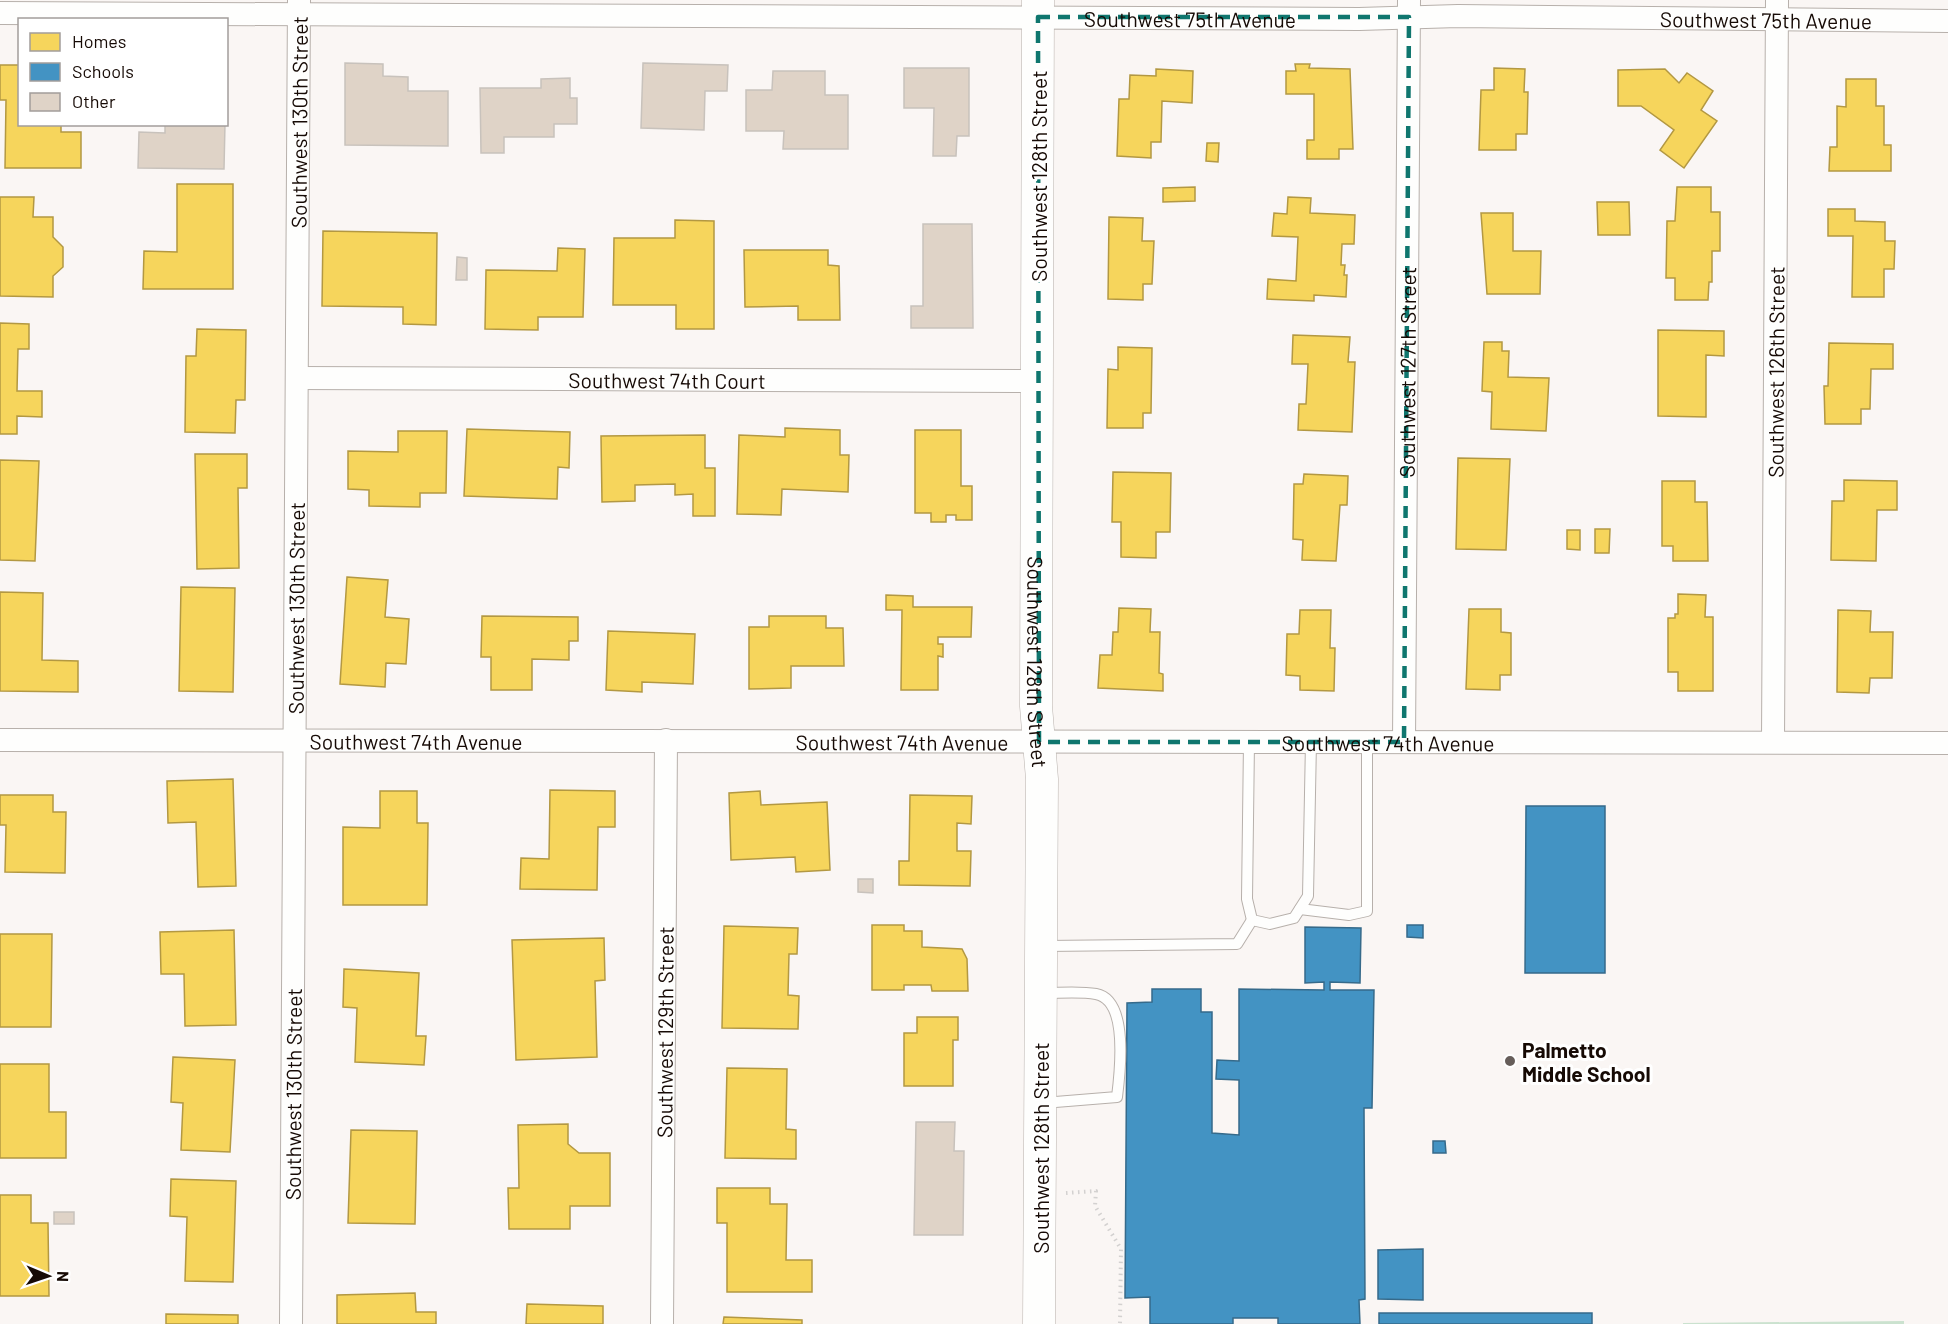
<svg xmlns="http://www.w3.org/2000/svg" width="1948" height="1324" viewBox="0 0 1948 1324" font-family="Barlow,sans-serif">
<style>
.green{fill:#cbe2cf}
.homes{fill:#f6d55c;stroke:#b39842;stroke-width:1.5}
.schools{fill:#4393c3;stroke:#366a8a;stroke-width:1.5}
.building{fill:#dfd3c7;stroke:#c8c2bc;stroke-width:1.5}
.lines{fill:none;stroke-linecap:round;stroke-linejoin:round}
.lane-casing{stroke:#b7b0ab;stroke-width:12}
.street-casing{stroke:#b7b0ab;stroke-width:24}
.secondary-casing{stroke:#b7b0ab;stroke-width:33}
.path{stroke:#d3d1d0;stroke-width:4;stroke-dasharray:1.5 4.5;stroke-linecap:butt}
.lane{stroke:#fefefd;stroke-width:10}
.street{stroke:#fefefd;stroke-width:22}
.secondary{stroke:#fefefd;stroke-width:32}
.marked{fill:none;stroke:#0f766e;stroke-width:4.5;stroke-dasharray:12 8;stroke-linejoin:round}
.poi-dot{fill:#665d59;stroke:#fff;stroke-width:2}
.labels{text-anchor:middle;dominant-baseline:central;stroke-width:6;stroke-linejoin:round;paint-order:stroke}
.street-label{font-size:21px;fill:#160a05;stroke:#fff}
.poi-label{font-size:21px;font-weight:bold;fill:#160a05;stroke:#fff;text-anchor:start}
</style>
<rect width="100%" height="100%" fill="#faf6f4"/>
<!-- green -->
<polygon class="green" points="1904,1321 1904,1324 1683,1324 1683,1323"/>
<!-- homes -->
<g class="homes">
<polygon points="1295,64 1310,64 1309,68 1350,69 1353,149 1339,149 1339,159 1307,159 1307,140 1314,140 1314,94 1286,94 1286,71 1296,71"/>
<polygon points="0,65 20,65 20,124 61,124 61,132 81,132 81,168 5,168 6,100 0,100"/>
<polygon points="1494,68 1525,69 1524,92 1528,92 1527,134 1516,134 1516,150 1479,150 1481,90 1494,90"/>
<polygon points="1156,69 1193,71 1192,103 1162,101 1161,142 1151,142 1151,158 1117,156 1119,99 1129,99 1130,75 1156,76"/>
<polygon points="1665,69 1679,83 1687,73 1713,91 1701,110 1717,121 1684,168 1660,150 1674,130 1641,106 1618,106 1618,70"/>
<polygon points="1846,79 1876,79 1876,106 1884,106 1884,145 1891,145 1891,171 1829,171 1830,147 1837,147 1837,106 1846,107"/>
<polygon points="1207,143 1219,143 1218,162 1206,161"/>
<polygon points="177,184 233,184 233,289 143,289 144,251 177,252"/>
<polygon points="1195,187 1195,201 1163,202 1163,188"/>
<polygon points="1677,187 1711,187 1711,212 1720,212 1720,251 1712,251 1712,282 1709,282 1708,300 1675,300 1675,278 1666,278 1667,221 1675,221"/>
<polygon points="0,197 34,197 33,217 53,217 53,237 63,247 63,267 53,276 53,297 0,296"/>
<polygon points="1288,197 1311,198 1310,213 1355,215 1354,244 1342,244 1341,265 1345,265 1344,275 1347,275 1346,297 1314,295 1314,301 1267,299 1268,279 1296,281 1298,237 1272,236 1274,213 1287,214"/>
<polygon points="1597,202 1629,202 1630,235 1598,235"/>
<polygon points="1828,209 1855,209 1855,221 1885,222 1885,241 1895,241 1894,269 1884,269 1884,297 1852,297 1853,236 1828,236"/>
<polygon points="1481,213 1513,213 1513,251 1541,251 1540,294 1487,294"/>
<polygon points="1109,217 1143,218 1142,241 1154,241 1152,284 1143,284 1143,300 1108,299"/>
<polygon points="675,220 714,221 714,329 676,329 676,305 613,305 614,238 675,238"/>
<polygon points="323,231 437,233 436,325 403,324 403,307 322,306"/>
<polygon points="558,248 585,249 583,317 538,317 538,330 485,329 486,270 557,271"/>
<polygon points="744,250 828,250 828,265 839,266 840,320 798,320 798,306 745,307"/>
<polygon points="0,323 29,324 29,349 18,349 17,391 42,391 42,417 17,416 17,434 0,434"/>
<polygon points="197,329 246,330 245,400 236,400 235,433 185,432 186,356 196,356"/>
<polygon points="1658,330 1724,331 1724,356 1706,355 1706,417 1658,416"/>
<polygon points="1293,335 1350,337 1348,362 1355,362 1352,432 1298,430 1299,404 1306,404 1308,364 1292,364"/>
<polygon points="1484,342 1502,342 1502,351 1509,351 1508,377 1549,378 1546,431 1491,429 1492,392 1482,391"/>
<polygon points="1829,343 1893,344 1893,369 1871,369 1870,409 1861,409 1861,424 1825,424 1824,386 1828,386"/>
<polygon points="1118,347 1152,348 1151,413 1143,413 1143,428 1107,428 1108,369 1118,370"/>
<polygon points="785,428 840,430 840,455 849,455 848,492 782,489 781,515 737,514 739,435 785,437"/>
<polygon points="467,429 570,432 569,468 558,467 557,499 464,496"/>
<polygon points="915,430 961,430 961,486 972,486 972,520 956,520 956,515 946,515 946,522 931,522 931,513 915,513"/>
<polygon points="398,431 447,431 446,493 420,493 420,507 369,506 369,490 348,489 348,451 398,452"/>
<polygon points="705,435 705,468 715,468 715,516 693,516 693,494 675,495 675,484 635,485 635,501 602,502 601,436"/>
<polygon points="195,454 247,454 247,488 238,488 239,568 197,569"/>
<polygon points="1458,458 1510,459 1506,550 1456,549"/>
<polygon points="0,460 39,461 35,561 0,560"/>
<polygon points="1113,472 1171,473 1170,532 1156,532 1156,558 1121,557 1121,522 1112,522"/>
<polygon points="1304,474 1348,476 1347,505 1340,505 1336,561 1302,560 1303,540 1293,539 1294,484 1303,484"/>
<polygon points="1844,480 1897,481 1897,510 1877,510 1876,561 1831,560 1832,501 1844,501"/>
<polygon points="1662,481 1695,481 1695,502 1707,502 1708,561 1673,561 1673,546 1662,546"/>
<polygon points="1595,529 1610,529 1609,553 1595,553"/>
<polygon points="1567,530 1580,530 1580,550 1567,549"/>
<polygon points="347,577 388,580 385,617 409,619 406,664 386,663 385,687 340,684"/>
<polygon points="181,587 235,588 233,692 179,691"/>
<polygon points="0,592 43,593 42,660 78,661 78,692 0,691"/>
<polygon points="1678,594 1706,595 1705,617 1713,617 1713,691 1678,691 1678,672 1668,672 1668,618 1675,618 1675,614 1678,614"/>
<polygon points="886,595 913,596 913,607 972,607 971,637 938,637 938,644 943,644 943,657 938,656 938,690 901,690 902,610 886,610"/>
<polygon points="1119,608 1151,609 1150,632 1160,632 1159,673 1163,674 1163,691 1098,688 1100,655 1112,655 1113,632 1118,632"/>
<polygon points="1469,609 1501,609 1501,632 1511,633 1511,675 1500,675 1500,690 1466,689"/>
<polygon points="1300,610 1331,610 1330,648 1335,648 1334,691 1300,690 1300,676 1286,675 1287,634 1299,634"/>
<polygon points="1838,610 1871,611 1870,632 1893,632 1892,678 1870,678 1869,693 1837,692"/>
<polygon points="482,616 578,617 578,641 569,641 569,660 532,659 532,690 491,690 491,657 481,657"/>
<polygon points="769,616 826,616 826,628 843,628 844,666 791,666 791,688 749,689 749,627 769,627"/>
<polygon points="608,631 695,634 693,684 642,682 642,692 606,690"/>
<polygon points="233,779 236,886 198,887 196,822 168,823 167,781"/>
<polygon points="550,790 615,791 615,827 598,827 597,890 520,889 521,858 549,859"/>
<polygon points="380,791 417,791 417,823 428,823 427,905 343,905 343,827 380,828"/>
<polygon points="760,791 761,805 827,802 830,870 796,872 795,857 731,860 729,793"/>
<polygon points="0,795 53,795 53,812 66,812 65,873 5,872 6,825 0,825"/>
<polygon points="910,795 972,796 971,824 957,823 957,851 971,851 970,886 899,885 899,861 909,861"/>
<polygon points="872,925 904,925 904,931 922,931 922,947 962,949 967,959 968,991 932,991 931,985 904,985 904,990 872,990"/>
<polygon points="724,926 798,928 797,954 789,954 788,995 799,996 798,1029 722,1028"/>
<polygon points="234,930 236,1025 185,1026 184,974 161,974 160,932"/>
<polygon points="0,934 52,934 51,1027 0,1027"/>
<polygon points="604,938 605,980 595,981 597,1057 516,1060 512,940"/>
<polygon points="344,969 419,973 416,1036 426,1036 424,1065 355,1062 357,1008 343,1007"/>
<polygon points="917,1017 958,1017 958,1040 953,1040 953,1086 904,1086 904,1033 917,1033"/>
<polygon points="173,1057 235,1060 230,1152 181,1150 183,1103 171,1102"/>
<polygon points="0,1064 49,1064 49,1112 66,1112 66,1158 0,1158"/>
<polygon points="727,1068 787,1069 786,1129 796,1130 796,1159 725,1158"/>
<polygon points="568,1124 568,1144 579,1153 610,1153 610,1206 570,1206 570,1229 509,1229 508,1188 519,1188 518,1125"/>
<polygon points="351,1130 417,1131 415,1224 348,1223"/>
<polygon points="171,1179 236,1181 233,1282 185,1281 187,1217 170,1216"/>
<polygon points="717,1188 770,1188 770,1204 787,1204 786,1260 812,1260 812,1292 727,1292 727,1223 717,1223"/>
<polygon points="0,1195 31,1195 31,1223 48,1223 49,1296 0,1296"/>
<polygon points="415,1293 416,1312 436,1312 436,1324 337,1324 337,1295"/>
<polygon points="527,1304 603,1306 603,1324 526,1324"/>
<polygon points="166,1314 238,1315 238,1324 166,1324"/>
<polygon points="724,1317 802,1320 802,1324 723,1324"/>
</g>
<!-- schools -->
<g class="schools">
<polygon points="1526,806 1605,806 1605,973 1525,973"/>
<polygon points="1407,925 1423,925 1423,938 1407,937"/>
<polygon points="1305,927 1361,928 1360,983 1330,982 1330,990 1374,990 1372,1108 1364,1108 1365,1299 1359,1300 1360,1324 1278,1324 1278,1318 1233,1318 1233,1324 1150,1324 1150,1297 1125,1298 1127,1003 1152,1002 1152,989 1201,989 1201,1012 1212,1012 1212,1133 1239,1135 1239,1080 1216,1079 1217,1060 1239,1061 1239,989 1324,990 1324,982 1305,983"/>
<polygon points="1433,1141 1445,1141 1446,1153 1433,1153"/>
<polygon points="1423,1249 1423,1300 1378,1299 1378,1250"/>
<rect x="1379" y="1313" width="213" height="11"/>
</g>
<!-- building -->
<g class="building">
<polygon points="345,63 383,64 383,76 408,77 408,91 448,91 448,146 345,145"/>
<polygon points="643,63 728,65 727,91 705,91 704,130 641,128"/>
<polygon points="904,68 969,68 969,136 957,136 956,156 933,156 934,108 904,108"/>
<polygon points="773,71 825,71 825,95 848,95 848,149 783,149 784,131 746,131 746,90 772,90"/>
<polygon points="570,78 570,98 577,98 577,124 554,124 554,137 504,137 504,153 481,153 480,88 541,88 541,79"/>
<polygon points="165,124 225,124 224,169 138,168 139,132 165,133"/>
<polygon points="923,224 972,224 973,328 911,328 911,306 923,306"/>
<polygon points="457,257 467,258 467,280 456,280"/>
<polygon points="858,879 873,879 873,893 858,892"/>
<polygon points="916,1122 955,1122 954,1151 964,1151 963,1235 914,1235"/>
<rect x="54" y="1212" width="20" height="12"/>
</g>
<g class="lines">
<defs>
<g id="lane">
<polyline points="1249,742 1247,899 1252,920 1270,924 1294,918 1308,896 1311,742"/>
<polyline points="1300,909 1349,915 1367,911 1367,742"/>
<polyline points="1044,946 1237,944 1252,920"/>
<path d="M1043,1103l74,-6c3,-24 12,-97 -21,-103 -16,-3 -36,-1 -52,-1"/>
</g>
<g id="street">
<path id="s1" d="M0,13l1359,6 99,-3 490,5"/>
<path id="s2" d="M297,378l740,3"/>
<path id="s3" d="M0,740l1948,3"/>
<path id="s4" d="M1404,742l5,-742"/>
<path id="s5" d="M1773,742l4,-742"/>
<path id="s6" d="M291,1324l8,-1324"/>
<path id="s7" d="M662,1324l4,-584"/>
</g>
<g id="secondary">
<path id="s8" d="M1038,0l-2,706 6,73 -3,545"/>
</g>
</defs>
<!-- lane casing -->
<use href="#lane" class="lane-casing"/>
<!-- street casing -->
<use href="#street" class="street-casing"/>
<!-- secondary casing -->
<use href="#secondary" class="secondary-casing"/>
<!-- path -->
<polyline class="path" points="1066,1193 1096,1191 1095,1206 1121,1249 1120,1324"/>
<!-- lane -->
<use href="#lane" class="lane"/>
<!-- street -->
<use href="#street" class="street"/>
<!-- secondary -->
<use href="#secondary" class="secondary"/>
</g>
<!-- marked area -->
<path class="marked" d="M1038,17h371l-5,725h-365z"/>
<!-- markers -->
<circle class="poi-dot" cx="1510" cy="1061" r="6"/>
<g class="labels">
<!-- street labels -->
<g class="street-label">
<text stroke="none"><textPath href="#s1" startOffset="1190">Southwest 75th Avenue</textPath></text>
<text stroke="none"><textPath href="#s1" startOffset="1766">Southwest 75th Avenue</textPath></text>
<text stroke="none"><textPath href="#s6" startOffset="1202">Southwest 130th Street</textPath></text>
<text transform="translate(1038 176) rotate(-90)">Southwest 128th Street</text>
<text stroke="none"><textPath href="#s4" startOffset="370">Southwest 127th Street</textPath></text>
<text stroke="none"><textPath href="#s5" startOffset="370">Southwest 126th Street</textPath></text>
<text stroke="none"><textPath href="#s2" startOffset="370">Southwest 74th Court</textPath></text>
<text stroke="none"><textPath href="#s6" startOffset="716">Southwest 130th Street</textPath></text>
<text stroke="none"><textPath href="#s8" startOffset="662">Southwest 128th Street</textPath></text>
<text stroke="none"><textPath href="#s3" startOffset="416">Southwest 74th Avenue</textPath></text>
<text stroke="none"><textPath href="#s3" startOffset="902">Southwest 74th Avenue</textPath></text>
<text stroke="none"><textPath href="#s3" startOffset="1388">Southwest 74th Avenue</textPath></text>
<text stroke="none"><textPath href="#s7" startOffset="292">Southwest 129th Street</textPath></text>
<text stroke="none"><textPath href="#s6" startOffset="230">Southwest 130th Street</textPath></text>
<text transform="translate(1040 1148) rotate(-90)">Southwest 128th Street</text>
</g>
<!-- poi labels -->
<g class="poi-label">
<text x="1522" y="1049">Palmetto<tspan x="1522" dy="24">Middle School</tspan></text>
</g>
</g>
<!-- legend -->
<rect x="18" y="18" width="210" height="108" fill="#ffffff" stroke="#a29d9b" stroke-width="1.5"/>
<rect x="30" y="33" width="30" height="18" fill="#f6d55c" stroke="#a29d9b" stroke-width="1.5"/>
<text x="72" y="48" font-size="18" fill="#160a05">Homes</text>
<rect x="30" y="63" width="30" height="18" fill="#4393c3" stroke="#a29d9b" stroke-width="1.5"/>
<text x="72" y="78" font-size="18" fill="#160a05">Schools</text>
<rect x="30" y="93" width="30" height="18" fill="#dfd3c7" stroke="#a29d9b" stroke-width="1.5"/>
<text x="72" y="108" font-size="18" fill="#160a05">Other</text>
<!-- north arrow -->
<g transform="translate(48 1276) rotate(92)" stroke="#ffffff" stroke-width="4.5" paint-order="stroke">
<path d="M0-4.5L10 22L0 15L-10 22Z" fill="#160a05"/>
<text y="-9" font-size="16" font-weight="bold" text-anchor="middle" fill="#160a05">N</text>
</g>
</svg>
